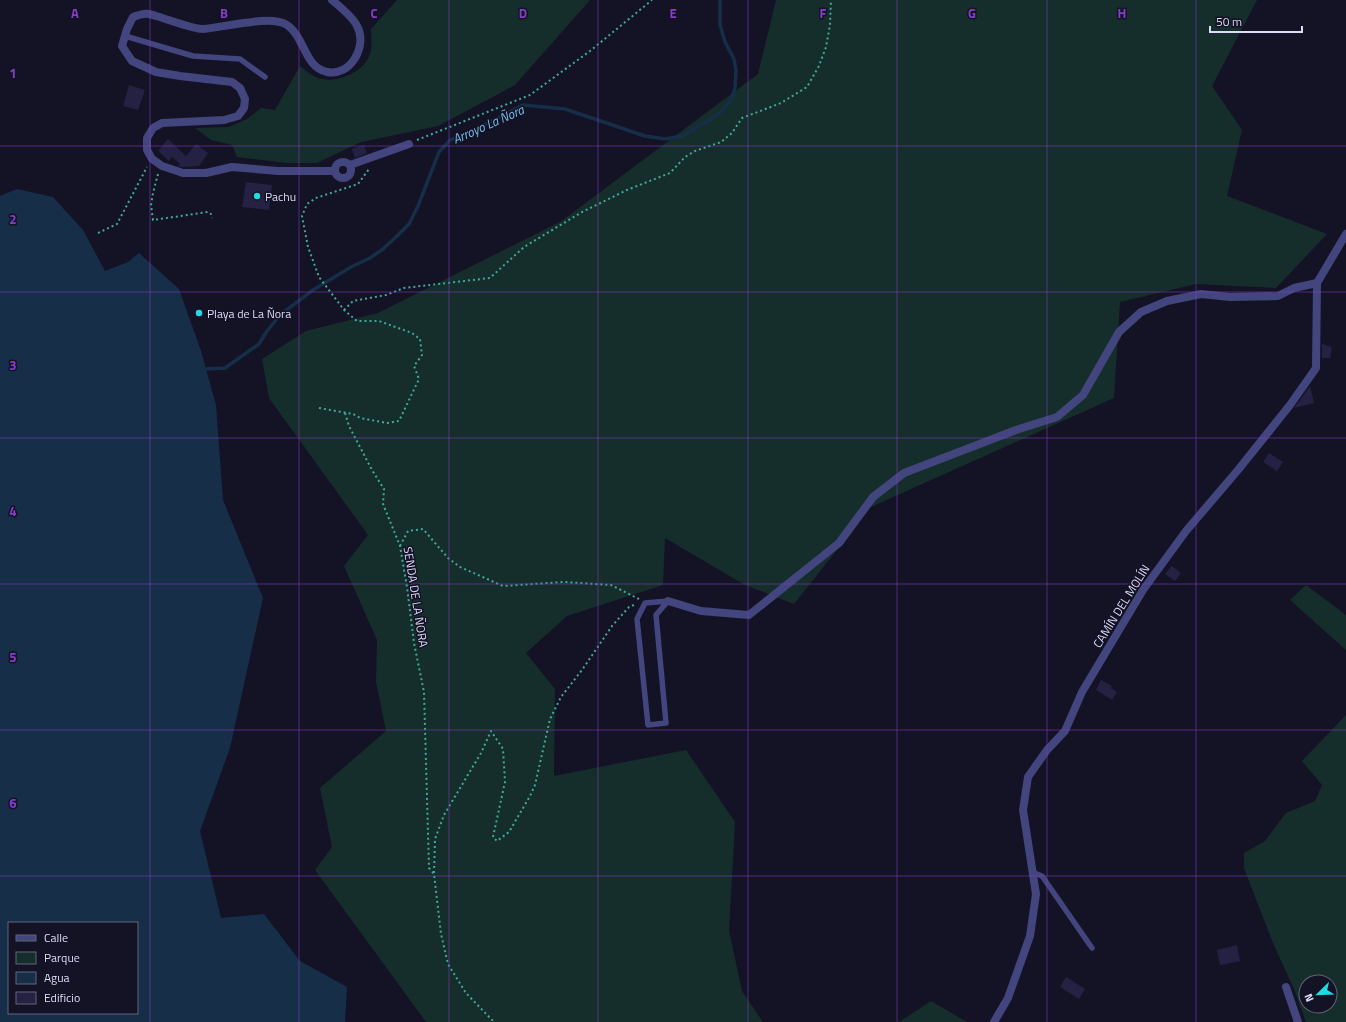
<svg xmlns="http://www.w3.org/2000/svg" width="1346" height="1022" viewBox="0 0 1346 1022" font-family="'Titillium Web',sans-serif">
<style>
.green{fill:#162e2b;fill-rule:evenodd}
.water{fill:#172e49;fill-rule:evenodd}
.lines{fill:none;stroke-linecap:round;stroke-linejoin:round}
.stream{stroke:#172e49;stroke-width:3.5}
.building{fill:#252143}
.path{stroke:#3faa9c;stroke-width:2;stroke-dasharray:2 3;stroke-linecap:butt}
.service{stroke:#43457e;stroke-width:5.5}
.minor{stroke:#43457e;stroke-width:8}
.tertiary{stroke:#43457e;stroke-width:8}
.grid{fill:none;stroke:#853ec5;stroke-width:1;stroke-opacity:0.55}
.poi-dot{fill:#1fdce2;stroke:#141225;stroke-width:1.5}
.labels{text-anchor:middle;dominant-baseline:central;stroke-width:3;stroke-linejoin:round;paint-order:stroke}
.poi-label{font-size:12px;fill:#dcdbfa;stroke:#141225;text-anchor:start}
.street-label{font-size:12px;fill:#dcdbfa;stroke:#141225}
.water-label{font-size:13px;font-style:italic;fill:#76beed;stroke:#141225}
.grid-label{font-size:13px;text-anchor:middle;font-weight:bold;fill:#853ec5;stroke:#141225;stroke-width:3;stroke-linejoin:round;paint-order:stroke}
</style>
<rect width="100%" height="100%" fill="#141225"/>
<!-- green -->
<g class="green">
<path d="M397,0h193l-75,85 -77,41 -77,16 -44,21h-30l-50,-6 -5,-12 -21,-5 -16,-12 34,-1 18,-8 14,-11 14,2 25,-44c5,4 12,10 18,12 18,6 46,-5 52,-24 3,-7 1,-17 1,-25z"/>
<polygon points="776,0 1257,0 1212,86 1242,130 1227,196 1327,234 1276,288 1196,284 1120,302 1114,398 871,507 794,604 745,585 665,538 663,585 567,616 526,653 555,689 554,776 686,750 735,822 729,931 742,991 763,1022 426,1022 315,870 332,847 320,788 386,731 376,682 377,640 344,566 368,535 269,398 262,359 306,331 378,313 560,222 758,74"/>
<polygon points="1306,585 1346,615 1346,650 1290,600"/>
<path d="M1346,715v307h-40l-12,-33 -21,-46 -29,-75v-15l21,-12 21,-28 29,-12 7,-16 -20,-24zM1306,982h24v24h-24z"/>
<polygon points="931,1001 967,1022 899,1022"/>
</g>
<!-- water -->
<path class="water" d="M17,189l36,8 30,33 22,41 23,-9 11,-9 40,36 22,62 15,54 7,95 40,98 -33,150 -30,83 21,87 43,-4 36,47 47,26 -2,35h-345v-826zM9,923h128v90h-128z"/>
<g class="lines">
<!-- stream -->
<polyline class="stream" points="206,369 225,368 259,344 267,331 280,315 313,290 351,267 370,258 383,249 397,236 409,224 418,206 439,152 450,140 471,132 523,105 565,109 645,136 665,139 682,136 711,119 722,111 731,100 735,88 736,71 734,59 725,42 720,25 720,0"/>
</g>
<!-- building -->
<g class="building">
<polygon points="129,85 145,90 138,110 123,106"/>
<polygon points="168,139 186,156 196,144 208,153 199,166 182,167 178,166 180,164 172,157 169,161 158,151"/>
<polygon points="364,145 367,153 355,158 352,149"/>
<polygon points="246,182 272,185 269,210 242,207"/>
<polygon points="1322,344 1332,347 1330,358 1322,358"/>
<polygon points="1310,386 1314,403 1294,408"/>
<polygon points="1269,453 1283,462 1277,471 1263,462"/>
<polygon points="1172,566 1181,573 1175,581 1165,574"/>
<polygon points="1101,680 1112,686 1111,688 1117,692 1112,700 1096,690"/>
<polygon points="1237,945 1240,961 1220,965 1217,950"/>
<polygon points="1066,977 1085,989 1079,999 1060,987"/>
</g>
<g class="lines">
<!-- path -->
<g class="path">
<polyline points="417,140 530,95 590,51 652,0"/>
<polyline points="158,174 153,193 151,205 153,220 208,212 211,214 212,218"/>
<polyline points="98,233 117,224 147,167"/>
<polyline points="344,310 353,301 386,295 404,288 490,278 524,247 582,212 627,190 670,173 685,157 695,151 721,142 732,133 742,118 781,103 807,87 819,66 826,47 830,25 831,0"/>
<polyline points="319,408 353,414 360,418 387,423 399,421 419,379 414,366 422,355 420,339 412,333 379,321 357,321 344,310 319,277 308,247 302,216 307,204 316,198 358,184 369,169"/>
<polyline points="345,413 349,426 372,470 384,489 383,504 400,546 407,587 414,643 424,692 429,868 434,874 441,934 448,964 466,993 494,1022"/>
<polyline points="400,546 408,531 423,529 448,558 460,567 503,586 564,582 611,585 639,599"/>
<polyline points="434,873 435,839 444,815 481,753 491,731 503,749 505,782 493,837 497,841 509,832 530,796 535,785 550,719 561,697 582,670 612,626 629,607 634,605"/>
</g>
<!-- service -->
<g class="service">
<polyline points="125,36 193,56 240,59 265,77"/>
<polygon points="668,601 656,615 666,723 648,725 637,619 645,603"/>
<polyline points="1032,872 1042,876 1092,948"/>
</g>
<!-- minor -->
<g class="minor">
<polyline points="668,601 701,611 749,615 839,543 873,497 904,473 1016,430 1057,417 1083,395 1119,332 1141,312 1167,301 1201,294 1230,297 1278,296 1294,288 1317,283"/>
<polyline points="1286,987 1298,1022"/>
<polyline points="994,1022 1008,998 1030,936 1036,894 1023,810 1028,777 1047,750 1065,731 1082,692 1143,590 1186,531 1238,470 1290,405 1316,368 1317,283 1346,234"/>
</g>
<!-- tertiary -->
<g class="tertiary">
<path d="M332,0c6,5 22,19 25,26 11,19 -6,51 -30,46 -23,-5 -22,-35 -40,-47 -16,-11 -64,3 -84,4 -10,0 -36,-10 -47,-13 -3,-1 -8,-3 -12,-2 -3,0 -8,2 -11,3l-6,12 -5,17 10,15 24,11 24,4 52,6 8,6 5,11 -1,9 -6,8 -14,4 -62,3 -9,5 -6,10v12l5,9 10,7 21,7h23l26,-6 46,4h57"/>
<circle cx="343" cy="170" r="8"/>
<polyline points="350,165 409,144"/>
</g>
</g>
<!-- grid -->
<path class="grid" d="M150,0v1022M299,0v1022M449,0v1022M598,0v1022M748,0v1022M897,0v1022M1047,0v1022M1196,0v1022M0,146h1346M0,292h1346M0,438h1346M0,584h1346M0,730h1346M0,876h1346"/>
<!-- markers -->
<g class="poi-dot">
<circle cx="257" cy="196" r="4"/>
<circle cx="199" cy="313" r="4"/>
</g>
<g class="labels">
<!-- poi labels -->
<g class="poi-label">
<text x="265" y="196">Pachu</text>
<text x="207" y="313">Playa de La Ñora</text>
</g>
<!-- street labels -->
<g class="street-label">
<text transform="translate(416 597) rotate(81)">SENDA DE LA ÑORA</text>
<text transform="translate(1121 606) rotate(-58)">CAMÍN DEL MOLÍN</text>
</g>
<!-- water labels -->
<g class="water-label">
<text transform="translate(488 124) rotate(-24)">Arroyo La Ñora</text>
</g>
</g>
<g class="grid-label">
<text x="75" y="18">A</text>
<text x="224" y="18">B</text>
<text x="374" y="18">C</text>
<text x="523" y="18">D</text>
<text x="673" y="18">E</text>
<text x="823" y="18">F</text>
<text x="972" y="18">G</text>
<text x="1122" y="18">H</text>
<text x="13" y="78">1</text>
<text x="13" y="224">2</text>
<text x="13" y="370">3</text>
<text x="13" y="516">4</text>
<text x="13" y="662">5</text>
<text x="13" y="808">6</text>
</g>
<!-- legend -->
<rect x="8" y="922" width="130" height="92" fill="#141225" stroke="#64627a"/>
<rect x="16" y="935" width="20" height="6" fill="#43457e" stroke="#64627a"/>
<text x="44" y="942" font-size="12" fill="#dcdbfa">Calle</text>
<rect x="16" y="952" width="20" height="12" fill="#162e2b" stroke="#64627a"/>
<text x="44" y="962" font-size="12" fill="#dcdbfa">Parque</text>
<rect x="16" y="972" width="20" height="12" fill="#172e49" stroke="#64627a"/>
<text x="44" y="982" font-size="12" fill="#dcdbfa">Agua</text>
<rect x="16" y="992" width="20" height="12" fill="#252143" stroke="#64627a"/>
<text x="44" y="1002" font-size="12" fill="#dcdbfa">Edificio</text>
<!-- north arrow -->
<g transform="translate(1318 994) rotate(247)"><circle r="19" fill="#141225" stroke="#64627a"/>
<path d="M0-3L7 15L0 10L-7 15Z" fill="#1fdce2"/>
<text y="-6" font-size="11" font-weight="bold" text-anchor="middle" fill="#dcdbfa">N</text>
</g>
<!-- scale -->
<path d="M1210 26v6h92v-6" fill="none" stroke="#dcdbfa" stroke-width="2"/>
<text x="1216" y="26" font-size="12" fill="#dcdbfa" stroke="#141225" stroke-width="3" paint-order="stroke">50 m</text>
</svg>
